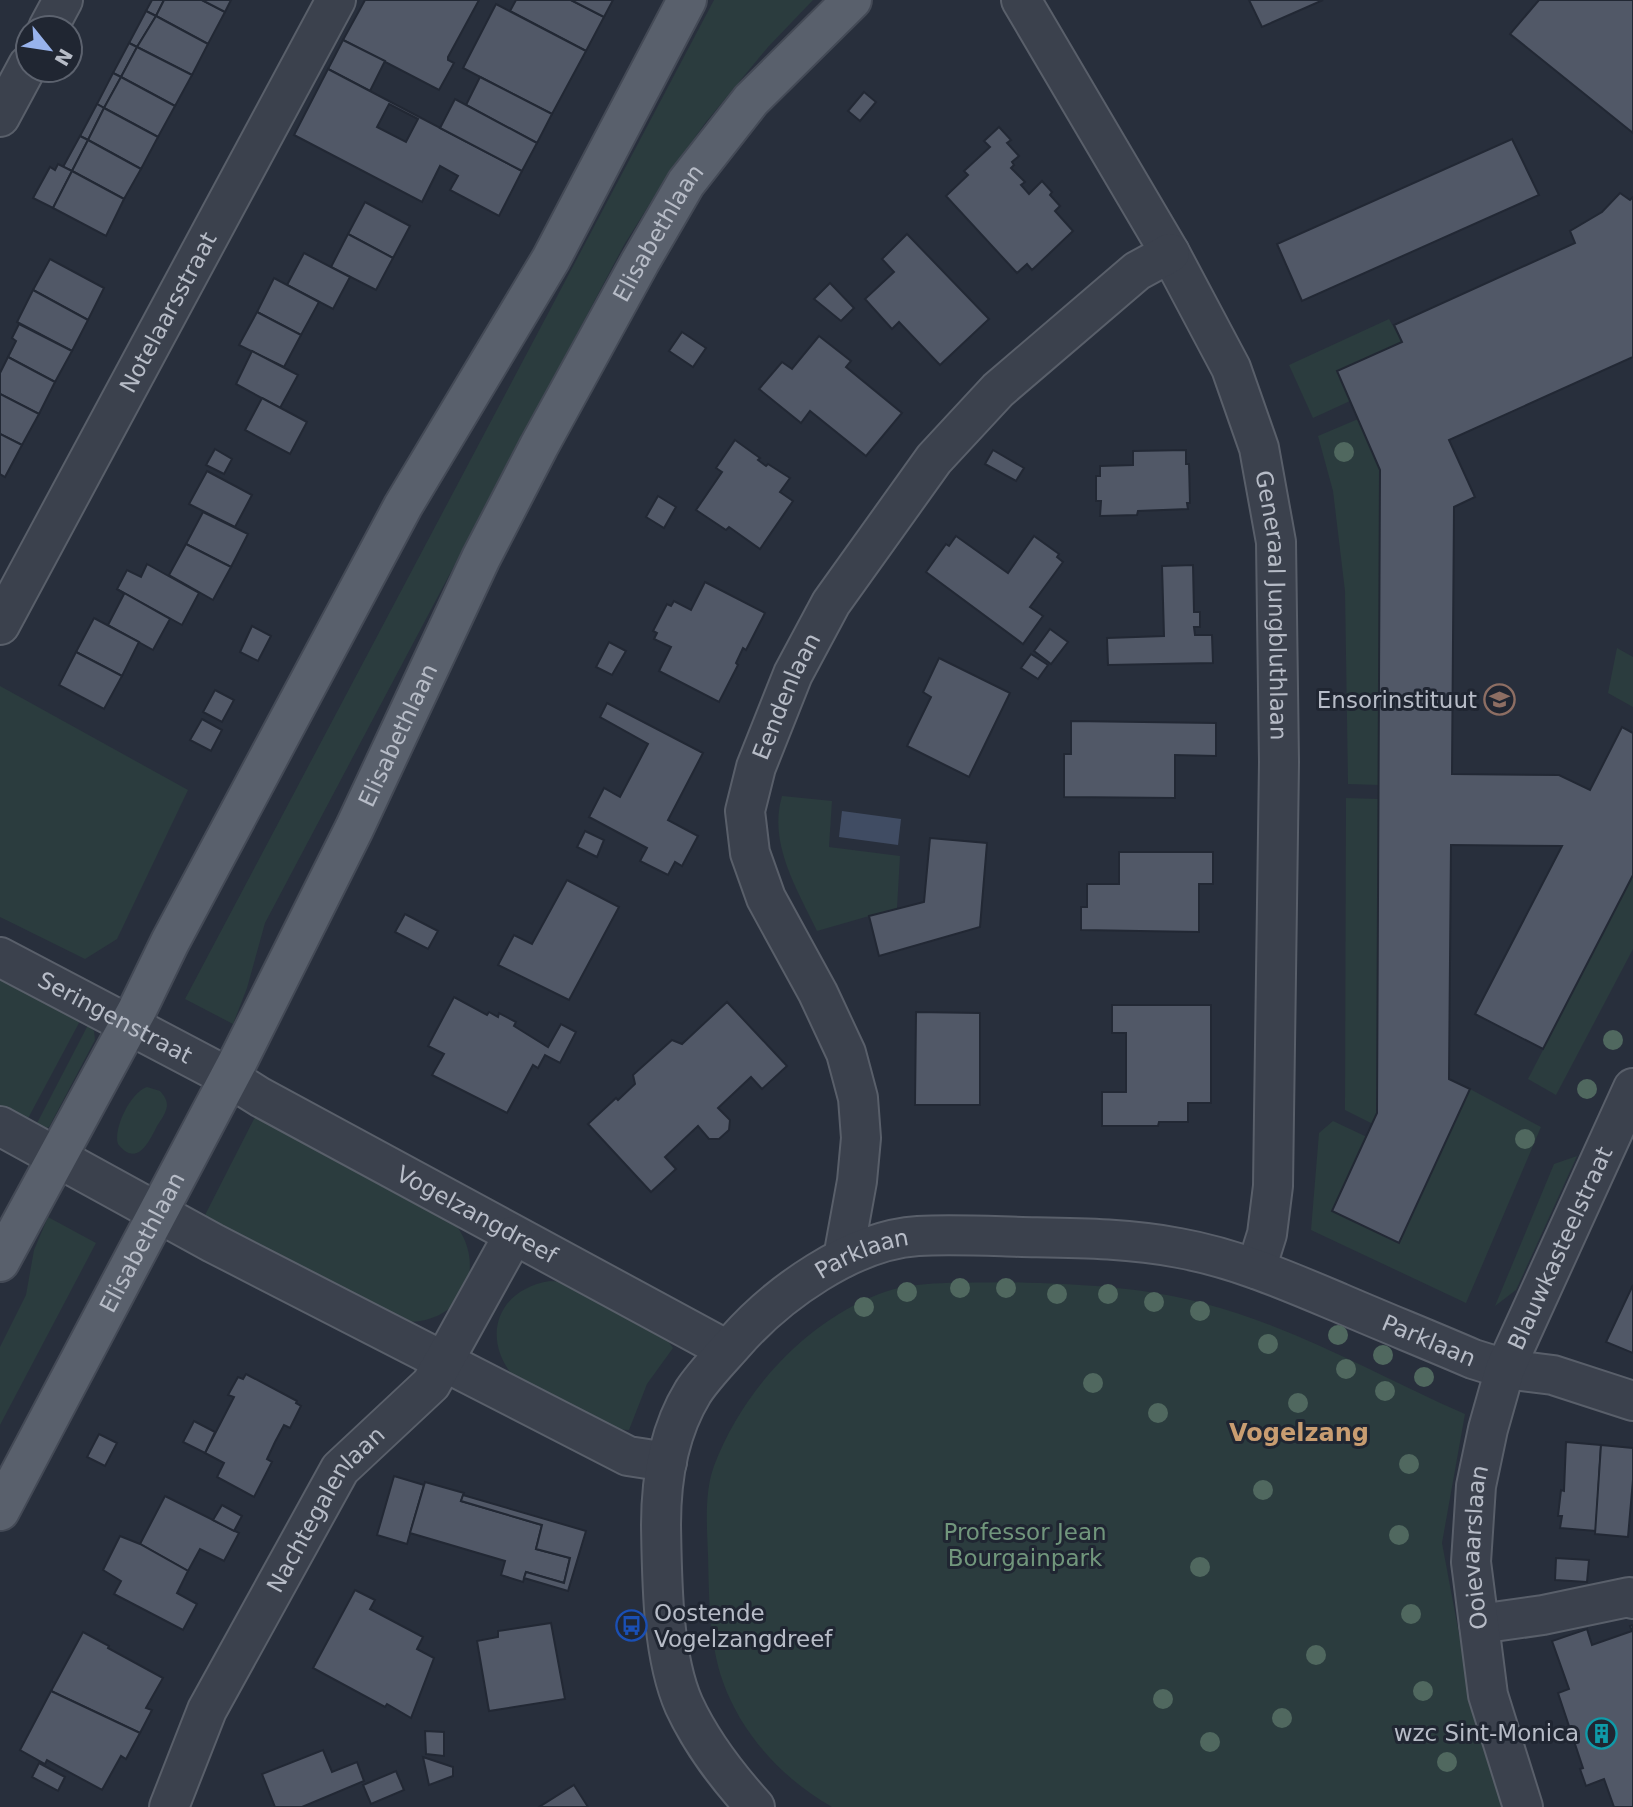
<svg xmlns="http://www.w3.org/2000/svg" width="1633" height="1807" viewBox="0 0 1633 1807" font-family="'DejaVu Sans',sans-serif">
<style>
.green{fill:#2b3c3e}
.water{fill:#404c63}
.building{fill:#515867;stroke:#222834;stroke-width:2;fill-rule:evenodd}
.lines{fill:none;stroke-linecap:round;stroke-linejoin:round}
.minor-casing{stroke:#595f6a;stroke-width:42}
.major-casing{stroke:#444a56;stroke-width:42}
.minor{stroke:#3b414d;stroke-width:38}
.major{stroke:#59606c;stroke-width:38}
.tree{fill:#50685f}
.labels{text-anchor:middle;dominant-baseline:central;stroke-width:6;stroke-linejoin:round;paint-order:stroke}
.street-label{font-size:23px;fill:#b7bcc7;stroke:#202632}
.poi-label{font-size:23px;fill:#b7bcc7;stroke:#202632;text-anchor:end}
.park-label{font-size:23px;fill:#71967c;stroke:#202632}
.neighbourhood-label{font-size:24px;font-weight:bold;fill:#c99d71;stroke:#202632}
</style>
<rect width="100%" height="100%" fill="#282f3c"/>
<!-- green -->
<g class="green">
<polygon points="714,0 813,0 768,47 706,122 667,176 624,245 265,923 247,988 233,1024 185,999"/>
<polygon points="1389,319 1402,342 1338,371 1350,401 1313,418 1289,365"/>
<polygon points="1358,419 1380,470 1379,785 1348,784 1345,591 1333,491 1318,436"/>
<polygon points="1617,648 1633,657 1633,707 1608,693"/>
<polygon points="0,686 188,790 117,939 85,959 0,917"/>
<path d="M782,796l50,5 -3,46 71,9 -3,52 -80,23c-20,-42 -49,-88 -35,-135z"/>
<polygon points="1346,798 1379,799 1377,1113 1373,1124 1345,1110"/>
<polygon points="1633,876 1633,949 1556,1095 1528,1079"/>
<polygon points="0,980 80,1021 25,1124 0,1110"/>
<polygon points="88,1025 94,1031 95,1040 49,1127 42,1130 34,1129"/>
<path d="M147,1087l13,4c4,5 7,8 7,15 -1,7 -6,14 -10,20 -8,16 -20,42 -39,18 -5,-16 13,-52 29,-57z"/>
<polygon points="1470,1089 1541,1127 1466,1303 1311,1230 1319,1133 1333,1121 1367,1137 1332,1211 1399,1242"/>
<path d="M256,1115l196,105c37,43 14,102 -45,102l-204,-103z"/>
<polygon points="1577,1156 1516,1290 1495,1306 1554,1164"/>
<polygon points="48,1217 96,1243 0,1425 0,1347 26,1295 34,1250"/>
<path d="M550,1281l14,1 98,51 11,15 -26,36 -18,46 -18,-1 -97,-52c-34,-40 -16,-88 36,-96z"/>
<path d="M1005,1282c67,2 136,4 201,22 91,24 174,73 259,110l-23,129 28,150 34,114h-672c-48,-27 -90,-72 -109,-125 -14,-40 -14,-85 -15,-127 -1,-28 -4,-62 6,-89 28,-74 90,-143 165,-172 38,-15 86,-10 126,-12z"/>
</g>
<!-- water -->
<polygon class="water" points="842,811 901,819 898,845 839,837"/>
<!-- building -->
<g class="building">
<polygon points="152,0 164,0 156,16 146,11"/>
<polygon points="164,0 202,0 225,12 208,44 156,16"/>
<polygon points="202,0 231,0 225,12"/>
<polygon points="365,0 479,0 448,57 448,60 454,63 439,90 343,40"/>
<polygon points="516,0 571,0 604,17 586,51 510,11"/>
<polygon points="571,0 613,0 604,17"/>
<polygon points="1249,0 1323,0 1262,27"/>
<polygon points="1539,0 1633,0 1633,133 1510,34"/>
<polygon points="496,4 586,51 552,114 463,68"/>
<polygon points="146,11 156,16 137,47 129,43"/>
<polygon points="156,16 208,44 192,75 137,47"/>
<polygon points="343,40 385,61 370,91 328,69"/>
<polygon points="129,43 137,47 121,77 113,73"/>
<polygon points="137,47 192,75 175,106 121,77"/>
<path d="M328,69l194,102 -23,45 -49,-26 8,-14 -18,-10 -18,36 -128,-67zM389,104l29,15 -12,23 -29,-15z"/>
<polygon points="113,73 121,77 104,108 97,104"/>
<polygon points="121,77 175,106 158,137 104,108"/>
<polygon points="480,77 552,114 537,143 466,105"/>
<polygon points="864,92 876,102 860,121 848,111"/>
<polygon points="455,99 537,143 522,171 440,128"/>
<polygon points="97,104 104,108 88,140 80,136"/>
<polygon points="104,108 158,137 141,169 88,140"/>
<polygon points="999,127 1011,140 1007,143 1019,156 1012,162 1014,165 1011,168 1025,182 1021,185 1029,194 1042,181 1052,192 1050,195 1060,206 1055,211 1073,231 1032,270 1027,264 1017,273 946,196 968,175 964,171 990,147 984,141"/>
<polygon points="80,136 88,140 72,171 63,167"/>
<polygon points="1512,139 1539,195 1302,301 1277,244"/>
<polygon points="88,140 141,169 124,199 72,171"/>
<polygon points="58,164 72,171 53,208 33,198 50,167 55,170"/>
<polygon points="72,171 124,199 106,236 53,208"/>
<polygon points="1620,193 1630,200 1633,197 1633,357 1449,440 1475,497 1454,507 1452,774 1559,775 1590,790 1622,727 1633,733 1633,875 1543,1049 1475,1014 1562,846 1451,845 1449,1079 1470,1089 1399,1243 1332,1211 1377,1113 1380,470 1337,371 1402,342 1394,325 1575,243 1570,231 1602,212"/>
<polygon points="365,202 410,226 393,258 348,234"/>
<polygon points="348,234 393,258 376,290 331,267"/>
<polygon points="907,234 989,319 940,365 899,322 892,329 865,299 894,272 882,259"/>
<polygon points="304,253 350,277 333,309 287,285"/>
<polygon points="50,259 104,288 88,320 33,290"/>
<polygon points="274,278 319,302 301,335 257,312"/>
<polygon points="830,283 854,308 841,321 814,299"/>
<polygon points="33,290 88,320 72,351 17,322"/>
<polygon points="257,312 301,335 284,367 239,345"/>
<polygon points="19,324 72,351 55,382 8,357 16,341 12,338"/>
<polygon points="682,332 706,348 693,367 669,351"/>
<polygon points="819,336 851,361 846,367 902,413 866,456 810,411 801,423 759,389 782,362 792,369"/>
<polygon points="252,351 298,375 280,408 236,384"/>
<polygon points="8,357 55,382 39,414 0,394 0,373"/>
<polygon points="0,394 39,414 22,445 0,434"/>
<polygon points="262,398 307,422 290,454 245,430"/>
<polygon points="0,434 22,445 5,477 0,474"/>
<polygon points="735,440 760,458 758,460 766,466 768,464 790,478 780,492 793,501 760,549 729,527 726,530 696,510 722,472 716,468"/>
<polygon points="215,449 232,459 224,474 206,465"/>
<polygon points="993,450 1024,468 1016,481 985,464"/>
<polygon points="1186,450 1186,464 1189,464 1190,503 1187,503 1188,509 1138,511 1137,515 1100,516 1101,501 1096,501 1096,476 1100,476 1100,466 1133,465 1133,451"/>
<polygon points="207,471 252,495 235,527 189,504"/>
<polygon points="658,496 676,507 664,528 646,517"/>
<polygon points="203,512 248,534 231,567 186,544"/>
<polygon points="956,536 1008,573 1034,536 1059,554 1057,557 1063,562 1030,607 1043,616 1023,644 926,572 946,544 949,546"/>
<polygon points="186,544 231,567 213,600 169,575"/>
<polygon points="147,564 199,593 182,625 117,589 127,570 141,577"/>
<polygon points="1193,565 1194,612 1200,612 1200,627 1194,627 1195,635 1212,635 1213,663 1108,665 1107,638 1164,636 1162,566"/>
<polygon points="705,582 765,613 746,650 743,648 736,663 738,665 719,702 659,671 671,647 654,639 657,633 653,631 667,604 671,606 674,601 691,610"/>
<polygon points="117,589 170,619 153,650 108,625 124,594"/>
<polygon points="94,618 139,642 122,676 76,652"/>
<polygon points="252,626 271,636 258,661 240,652"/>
<polygon points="1050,629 1068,642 1051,664 1034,651"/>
<polygon points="609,642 626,651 612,675 596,667"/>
<polygon points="76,652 122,676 104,709 59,685"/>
<polygon points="1031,654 1048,665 1038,679 1021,668"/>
<polygon points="939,658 1010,693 969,777 907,746 931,697 923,692"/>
<polygon points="215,690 234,700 222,722 203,712"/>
<polygon points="607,703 703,753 668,820 698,836 682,866 675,862 668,875 640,861 647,848 589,817 604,788 620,797 648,744 600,717"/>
<polygon points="202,719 222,730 211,751 190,740"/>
<polygon points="1071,721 1216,723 1216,756 1175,755 1175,798 1064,797 1064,754 1071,754"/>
<polygon points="585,831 604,840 597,857 577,847"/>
<polygon points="930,838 987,843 980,927 879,956 869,916 924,902"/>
<polygon points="1119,852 1213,852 1213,884 1199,884 1199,932 1081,930 1081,907 1087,907 1087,884 1119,884"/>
<polygon points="567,880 619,907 569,1000 498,965 514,935 532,944"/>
<polygon points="405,914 438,931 428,949 395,932"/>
<polygon points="454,997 487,1015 489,1012 498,1017 499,1013 516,1022 514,1026 548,1047 561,1024 576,1032 560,1063 545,1055 538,1068 533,1065 507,1113 432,1075 444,1054 428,1046"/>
<polygon points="727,1002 787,1066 762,1089 751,1077 718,1108 730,1120 729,1130 719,1139 709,1139 698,1126 665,1157 676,1169 651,1192 588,1124 616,1098 618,1100 635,1084 633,1075 672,1040 682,1044"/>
<polygon points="1112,1005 1211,1005 1211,1103 1188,1103 1188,1122 1159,1122 1158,1126 1102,1126 1102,1092 1126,1092 1126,1033 1112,1033"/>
<polygon points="916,1012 980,1013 980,1105 915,1105"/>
<polygon points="1633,1285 1633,1353 1606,1342"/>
<polygon points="246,1374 297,1401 296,1403 301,1406 290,1428 284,1425 275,1442 267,1459 272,1462 254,1497 217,1477 224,1463 205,1453 234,1397 228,1395 238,1377 243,1379"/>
<polygon points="194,1421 215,1432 205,1453 183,1442"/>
<polygon points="99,1434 117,1443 105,1466 87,1457"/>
<polygon points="1566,1442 1601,1445 1596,1531 1560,1528 1562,1516 1558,1516 1561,1490 1564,1491"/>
<polygon points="1601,1445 1633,1448 1633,1480 1628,1537 1595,1534"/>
<polygon points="394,1476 424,1485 407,1544 377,1535"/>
<polygon points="425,1482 464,1493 461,1501 542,1525 536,1549 570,1558 564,1583 526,1572 523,1582 501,1575 505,1561 410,1533"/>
<polygon points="463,1495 586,1531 568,1591 524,1578 526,1572 564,1583 570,1558 536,1549 542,1525 461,1501"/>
<polygon points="165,1496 239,1533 224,1561 200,1549 188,1571 140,1544"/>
<polygon points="222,1505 242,1516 234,1531 213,1520"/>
<polygon points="120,1536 140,1544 188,1571 177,1593 197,1604 183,1630 114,1594 121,1581 103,1570"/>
<polygon points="1556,1558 1589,1560 1587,1582 1555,1580"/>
<polygon points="355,1590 375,1600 370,1609 423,1637 417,1649 434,1658 411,1718 387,1704 385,1707 313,1668"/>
<polygon points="551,1623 565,1699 489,1711 477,1641 498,1637 498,1631"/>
<polygon points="1633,1625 1633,1807 1614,1807 1604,1779 1586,1786 1580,1769 1583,1768 1558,1693 1569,1689 1552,1641 1587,1629 1592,1645 1632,1631 1630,1626"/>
<polygon points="83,1632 109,1646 108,1648 163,1678 146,1708 152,1710 140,1733 51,1691"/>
<polygon points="51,1691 140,1733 126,1759 121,1756 102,1790 47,1760 45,1764 20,1750"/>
<polygon points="425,1731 444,1732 444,1756 426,1754"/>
<polygon points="323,1750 332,1772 357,1762 364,1781 302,1807 275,1807 262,1774"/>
<polygon points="423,1757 453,1767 453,1776 429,1785"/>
<polygon points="39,1763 65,1777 58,1791 32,1777"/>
<polygon points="396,1771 404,1790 371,1804 363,1785"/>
<polygon points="574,1785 588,1807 539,1807"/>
</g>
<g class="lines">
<defs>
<g id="minor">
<path id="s1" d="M1021,0l149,253 61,115 28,80 17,94 3,220 -6,424 -6,48 -11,35"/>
<polyline points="48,28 63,0"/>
<polyline points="0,117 28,65"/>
<path id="s2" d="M0,625l336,-625"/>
<path id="s3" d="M0,957l228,120 32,20 467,253"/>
<polyline points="0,1126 213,1243 628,1456 667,1462"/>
<path id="s4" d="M843,1258l14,-77 4,-43 -3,-40 -12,-45 -28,-60 -52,-95 -16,-45 -5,-42 11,-44 37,-93 38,-71 103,-144 64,-69 139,-119 33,-18"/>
<polyline points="1479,1624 1543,1615 1629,1597 1633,1599"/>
<path id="s5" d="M169,1807l38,-97 133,-241 91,-85 82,-148"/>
<path id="s6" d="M755,1807c-28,-31 -53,-63 -71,-102 -22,-50 -22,-126 -23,-180 0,-45 8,-94 32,-133 11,-17 28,-34 42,-50 42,-48 117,-102 183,-106 34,-2 70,0 104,1 53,1 106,1 157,11 56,10 109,33 161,55 44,19 89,37 133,56l32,10 48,6 80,26"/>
<path id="s7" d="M1523,1807l-35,-112 -17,-133 5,-76 12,-57 17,-60 128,-281"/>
</g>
<g id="major">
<polyline points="0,1262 137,1010 170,942 403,506 551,259 687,0"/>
<path id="s8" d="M0,1511l238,-450 116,-232 127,-271 58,-112 101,-184 46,-79 65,-83 101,-100"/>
</g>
</defs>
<!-- minor casing -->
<use href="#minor" class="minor-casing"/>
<!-- major casing -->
<use href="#major" class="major-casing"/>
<!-- minor -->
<use href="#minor" class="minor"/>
<!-- major -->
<use href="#major" class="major"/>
</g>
<!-- trees -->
<g class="tree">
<circle cx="1344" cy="452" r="10"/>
<circle cx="1613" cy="1040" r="10"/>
<circle cx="1587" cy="1089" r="10"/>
<circle cx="1525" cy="1139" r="10"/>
<circle cx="960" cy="1288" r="10"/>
<circle cx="1006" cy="1288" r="10"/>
<circle cx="907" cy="1292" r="10"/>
<circle cx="1057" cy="1294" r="10"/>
<circle cx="1108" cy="1294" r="10"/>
<circle cx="1154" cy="1302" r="10"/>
<circle cx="864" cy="1307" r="10"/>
<circle cx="1200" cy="1311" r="10"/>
<circle cx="1338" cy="1335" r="10"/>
<circle cx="1268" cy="1344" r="10"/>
<circle cx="1383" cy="1355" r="10"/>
<circle cx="1346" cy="1369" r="10"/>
<circle cx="1424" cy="1377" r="10"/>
<circle cx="1093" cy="1383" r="10"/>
<circle cx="1385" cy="1391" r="10"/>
<circle cx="1298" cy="1403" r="10"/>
<circle cx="1158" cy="1413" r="10"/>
<circle cx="1409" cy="1464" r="10"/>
<circle cx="1263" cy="1490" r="10"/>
<circle cx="1399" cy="1535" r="10"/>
<circle cx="1200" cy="1567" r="10"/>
<circle cx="1411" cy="1614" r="10"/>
<circle cx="1316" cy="1655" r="10"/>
<circle cx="1423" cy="1691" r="10"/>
<circle cx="1163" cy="1699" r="10"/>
<circle cx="1282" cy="1718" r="10"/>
<circle cx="1210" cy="1742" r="10"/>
<circle cx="1447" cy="1762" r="10"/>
</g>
<!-- icons -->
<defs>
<symbol id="school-ring" viewBox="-11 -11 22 22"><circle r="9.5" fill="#202632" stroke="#8d6e63" stroke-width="1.5"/><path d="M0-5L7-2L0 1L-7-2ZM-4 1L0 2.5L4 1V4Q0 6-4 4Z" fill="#8d6e63"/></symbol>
<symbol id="bus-ring" viewBox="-11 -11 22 22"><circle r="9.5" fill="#202632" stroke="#1a4fb4" stroke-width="1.5"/><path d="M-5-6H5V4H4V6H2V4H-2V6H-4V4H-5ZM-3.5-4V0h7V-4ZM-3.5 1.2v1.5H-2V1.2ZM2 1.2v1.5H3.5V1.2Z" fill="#1a4fb4"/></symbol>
<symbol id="building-ring" viewBox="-11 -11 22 22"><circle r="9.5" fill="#202632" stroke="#0f9aa8" stroke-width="1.5"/><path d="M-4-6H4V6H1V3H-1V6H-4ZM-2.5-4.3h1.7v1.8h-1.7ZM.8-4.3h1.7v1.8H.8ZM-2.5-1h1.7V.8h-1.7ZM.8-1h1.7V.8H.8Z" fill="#0f9aa8"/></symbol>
</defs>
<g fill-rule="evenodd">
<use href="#school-ring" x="1482" y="682" width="35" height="35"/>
<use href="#bus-ring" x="614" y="1608" width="35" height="35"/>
<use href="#building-ring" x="1584" y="1716" width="35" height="35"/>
</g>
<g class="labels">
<!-- street labels -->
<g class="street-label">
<text stroke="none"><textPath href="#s8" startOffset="1438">Elisabethlaan</textPath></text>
<text stroke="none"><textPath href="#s2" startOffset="355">Notelaarsstraat</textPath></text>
<text stroke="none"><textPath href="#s1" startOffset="667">Generaal Jungbluthlaan</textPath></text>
<text stroke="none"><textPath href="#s4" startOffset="595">Eendenlaan</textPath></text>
<text stroke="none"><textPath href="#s8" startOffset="872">Elisabethlaan</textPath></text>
<text stroke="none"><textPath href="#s3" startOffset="130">Seringenstraat</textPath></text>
<text stroke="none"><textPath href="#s3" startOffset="542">Vogelzangdreef</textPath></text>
<text stroke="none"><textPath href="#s8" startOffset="304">Elisabethlaan</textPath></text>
<text stroke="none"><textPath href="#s7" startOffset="581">Blauwkasteelstraat</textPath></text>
<text stroke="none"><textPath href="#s6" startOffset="668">Parklaan</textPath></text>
<text stroke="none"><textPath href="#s6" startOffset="1256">Parklaan</textPath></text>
<text stroke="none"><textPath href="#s5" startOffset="338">Nachtegalenlaan</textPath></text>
<text stroke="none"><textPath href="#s7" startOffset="266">Ooievaarslaan</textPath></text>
</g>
<!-- poi labels -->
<g class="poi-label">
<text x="1477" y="700">Ensorinstituut</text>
<text x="654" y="1613" text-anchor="start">Oostende<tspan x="654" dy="26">Vogelzangdreef</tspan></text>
<text x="1579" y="1733">wzc Sint-Monica</text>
</g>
<!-- park labels -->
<g class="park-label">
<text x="1025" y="1532">Professor Jean<tspan x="1025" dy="26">Bourgainpark</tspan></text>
</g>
<!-- neighbourhood labels -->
<g class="neighbourhood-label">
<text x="1299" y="1433">Vogelzang</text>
</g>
</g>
<!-- north arrow -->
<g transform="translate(49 49) rotate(120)"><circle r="33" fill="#202632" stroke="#5c626e" stroke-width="2"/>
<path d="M0-5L12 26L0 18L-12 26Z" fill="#98b3ec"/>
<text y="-10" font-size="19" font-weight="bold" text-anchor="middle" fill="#b7bcc7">N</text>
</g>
</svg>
